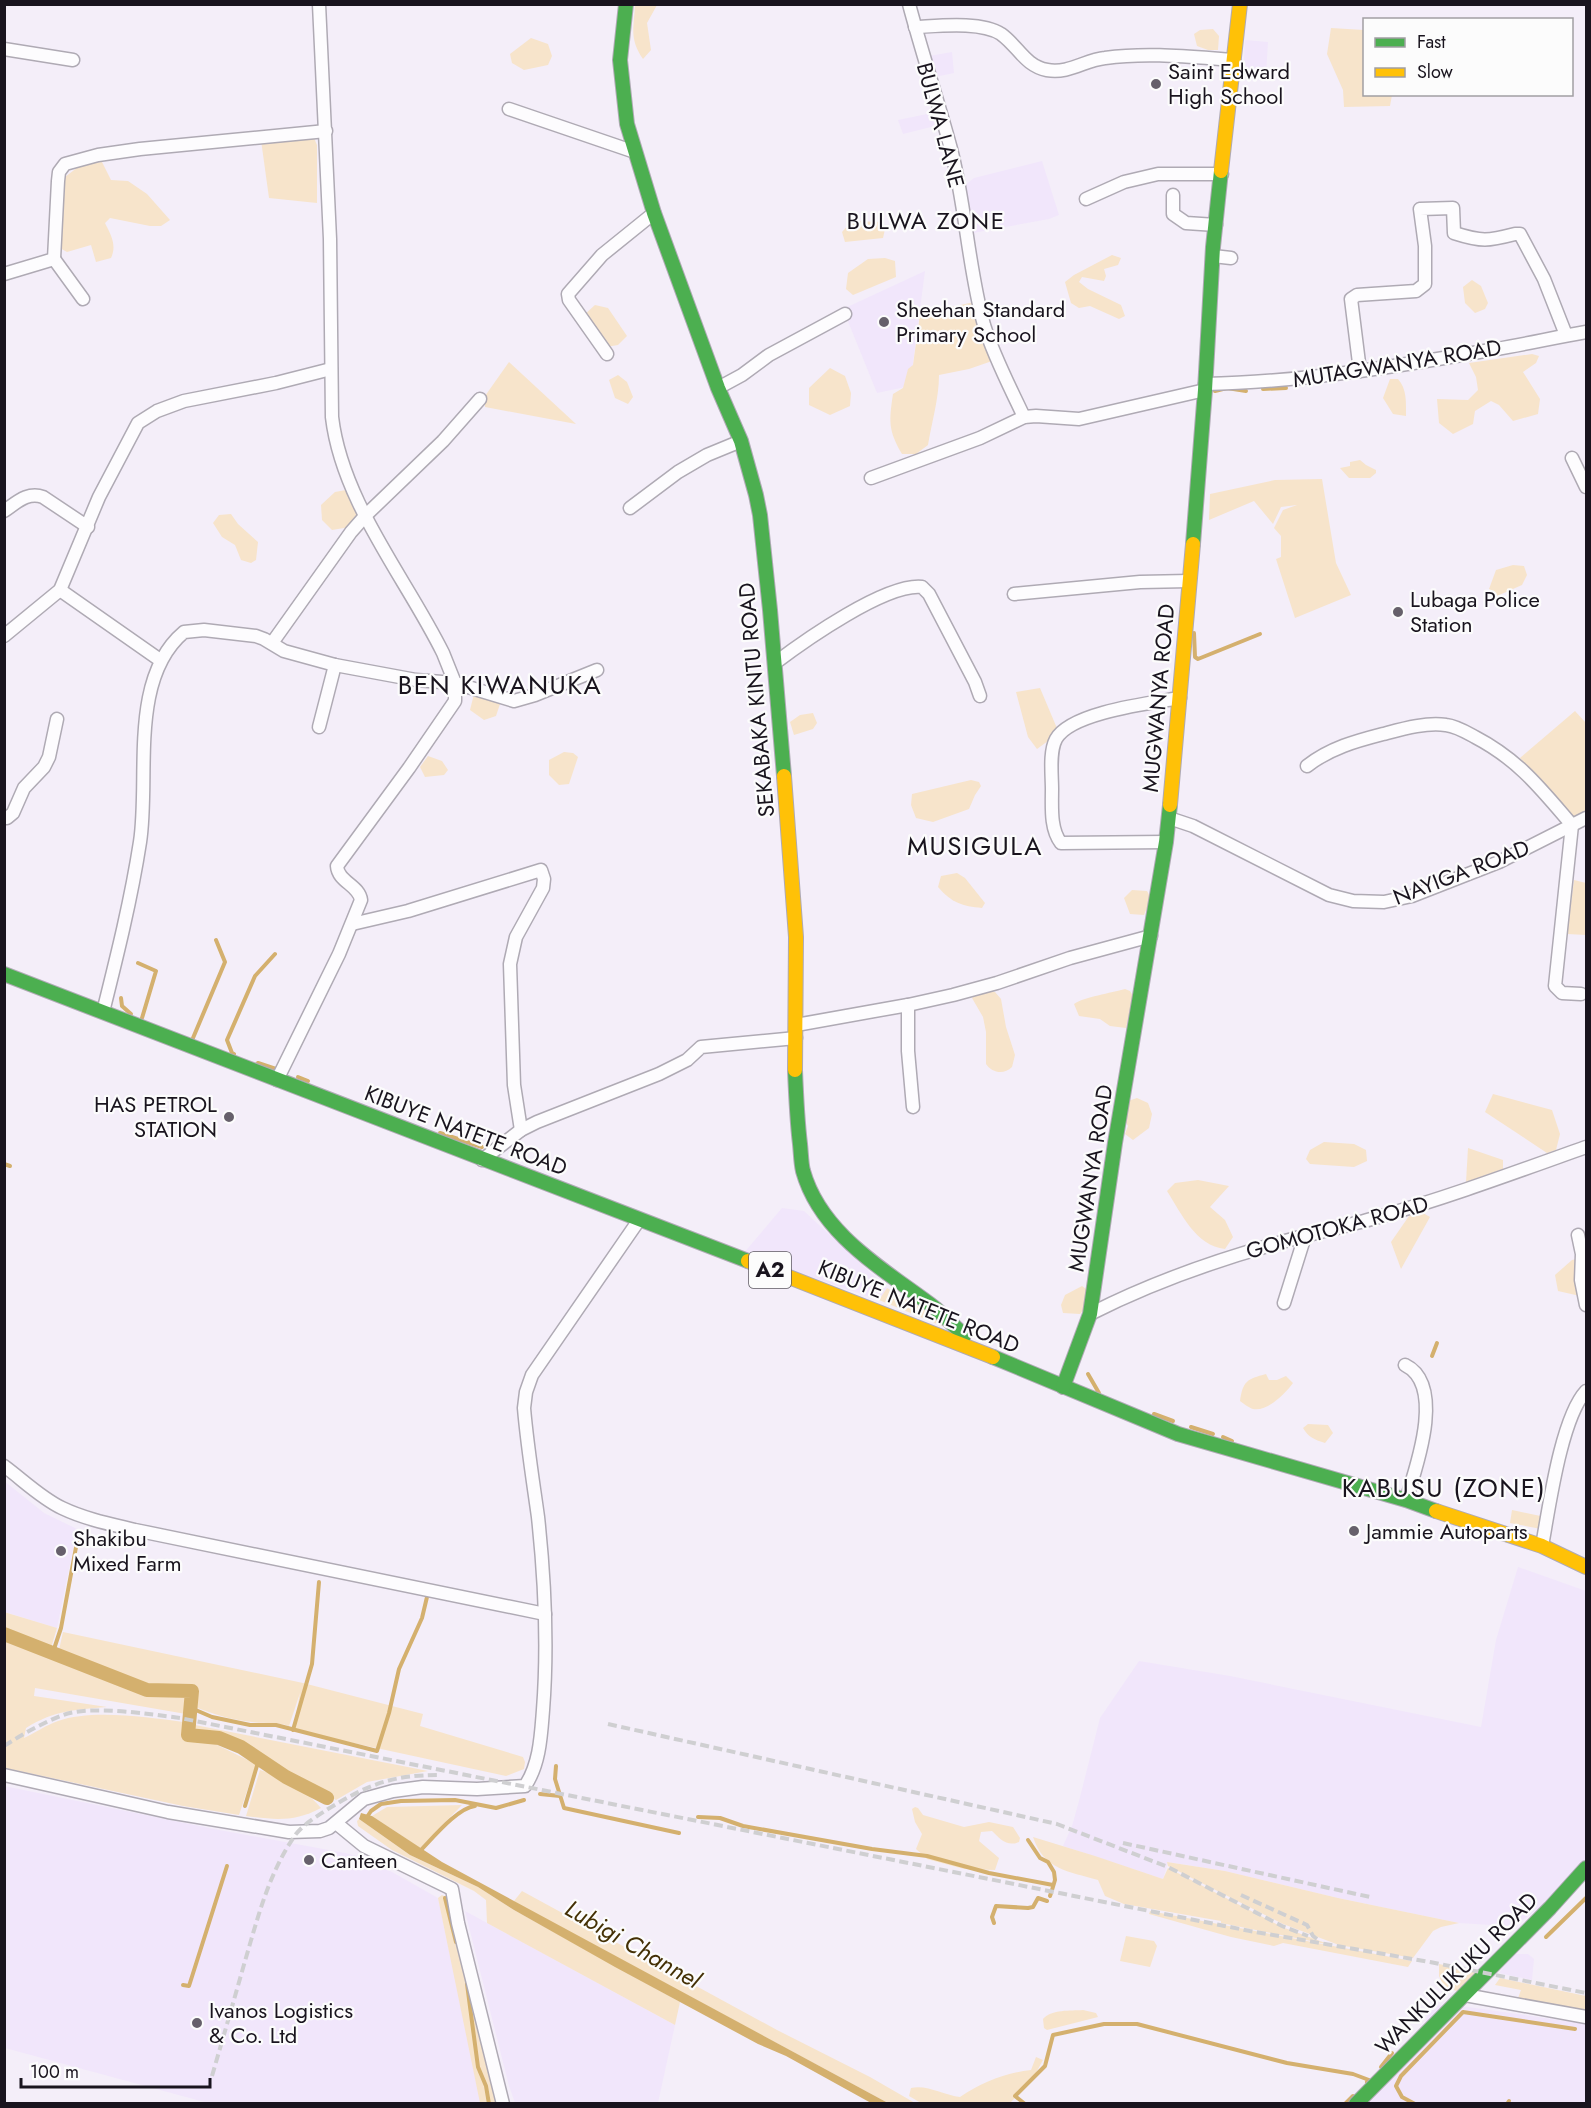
<svg xmlns="http://www.w3.org/2000/svg" width="1591" height="2108" viewBox="0 0 1591 2108" font-family="Jost,sans-serif">
<style>
.built{fill:#f1e6fb}
.green{fill:#f7e4cb}
.water{fill:#d4b06e}
.lines{fill:none;stroke-linecap:round;stroke-linejoin:round}
.stream{stroke:#d4b06e;stroke-width:4}
.canal{stroke:#d4b06e;stroke-width:14}
.street-casing{stroke:#afaab4;stroke-width:15}
.fast-casing{stroke:#afaab4;stroke-width:16}
.slow-casing{stroke:#afaab4;stroke-width:16}
.street{stroke:#fdfcfe;stroke-width:12}
.fast{stroke:#4caf50;stroke-width:14}
.slow{stroke:#ffc107;stroke-width:14}
.rail{stroke:#cfcfd1;stroke-width:4;stroke-dasharray:9 4.5;stroke-linecap:butt}
.poi-dot{fill:#66606b;stroke:#fcfcfc;stroke-width:2}
.labels{text-anchor:middle;dominant-baseline:central;stroke-width:4.5;stroke-linejoin:round;paint-order:stroke}
.shield{fill:#fcfcfc;stroke:#5d5a61;stroke-width:1.5}
.shield-label{font-size:21px;font-weight:bold;fill:#19141e}
.poi-label{font-size:22px;fill:#19141e;stroke:#fcfcfc;text-anchor:start}
.street-label{font-size:22px;fill:#19141e;stroke:#fcfcfc}
.neighbourhood-label{font-size:24px;letter-spacing:1.5px;fill:#19141e;stroke:#fcfcfc}
.water-label{font-size:24px;font-style:italic;fill:#443005;stroke:#fcfcfc}
.quarter-label{font-size:26px;letter-spacing:1.5px;fill:#19141e;stroke:#fcfcfc}
</style>
<rect width="100%" height="100%" fill="#f4eef9"/>
<!-- built -->
<g class="built">
<polygon points="1245,40 1268,42 1266,75 1243,76"/>
<polygon points="952,52 954,73 935,77 929,56"/>
<polygon points="932,113 935,126 903,134 898,120"/>
<polygon points="1042,161 1059,215 1049,219 973,233 964,186 974,178"/>
<polygon points="925,271 910,386 877,393 843,309"/>
<polygon points="782,1208 804,1211 887,1288 879,1300 743,1254"/>
<polygon points="4,1481 44,1513 77,1529 57,1628 5,1612"/>
<polygon points="1518,1567 1586,1591 1586,1859 1539,1908 1524,1919 1507,1926 1459,1923 1338,1898 1225,1871 1168,1862 1163,1879 1063,1846 1072,1826 1079,1801 1100,1718 1139,1661 1230,1676 1481,1727 1496,1640"/>
<polygon points="4,1786 214,1829 345,1853 369,1859 438,1898 482,2103 208,2103 5,2048"/>
<polygon points="465,1911 675,2025 658,2103 515,2103 509,2086"/>
<polygon points="1514,1954 1528,1954 1534,1959 1532,1980 1499,1973"/>
<polygon points="1432,2005 1461,2006 1586,2024 1586,2103 1367,2104 1421,2032"/>
</g>
<!-- green -->
<g class="green">
<path d="M635,5h22l-10,18 4,27 -8,9c-14,-21 -9,-31 -8,-54z"/>
<polygon points="1331,28 1364,30 1364,94 1392,95 1390,106 1344,107 1343,90 1327,54"/>
<polygon points="1213,29 1219,36 1218,50 1208,50 1197,46 1194,34 1200,30"/>
<polygon points="531,38 548,44 552,56 548,65 524,70 512,63 510,54"/>
<polygon points="308,135 314,138 317,145 317,203 269,198 261,140"/>
<path d="M102,162l9,18 17,1 19,13 23,26 -9,6h-11l-40,-8 -5,5c6,12 12,22 6,35l-15,4 -5,-17 -24,7 -9,-5 7,-70 17,-13z"/>
<polygon points="852,221 882,222 885,229 883,238 845,242 842,232"/>
<polygon points="1112,255 1121,258 1118,265 1104,269 1106,276 1104,281 1082,277 1079,282 1088,289 1121,305 1125,316 1119,319 1090,306 1079,308 1071,303 1065,282 1074,275"/>
<polygon points="885,258 895,261 896,277 853,295 846,289 848,273 868,259"/>
<polygon points="1472,280 1481,286 1488,303 1485,309 1475,313 1465,303 1463,287"/>
<path d="M974,302l21,58 -26,9 -30,6c0,23 -7,46 -11,70l-12,9h-14c-14,-24 -13,-33 -9,-60l10,-6 5,-19 5,-4 7,-51z"/>
<polygon points="595,305 608,308 627,336 618,345 606,347 584,315"/>
<polygon points="1532,354 1539,356 1536,363 1523,372 1540,399 1538,414 1513,421 1499,405 1491,401 1475,411 1473,424 1453,434 1439,423 1437,399 1468,400 1478,390 1476,377 1469,363"/>
<polygon points="509,362 576,424 485,407 485,396"/>
<polygon points="830,368 845,376 851,393 850,406 830,415 809,405 809,388"/>
<polygon points="618,375 627,382 633,397 628,404 615,398 609,380"/>
<path d="M1390,379h8c9,10 8,23 8,37l-13,-2 -10,-16z"/>
<polygon points="1360,460 1366,465 1376,470 1376,473 1370,478 1349,478 1340,468 1350,466 1350,462"/>
<polygon points="1322,479 1336,563 1351,595 1295,618 1276,559 1281,557 1281,536 1274,528 1283,510 1297,505 1281,507 1273,524 1254,501 1209,520 1210,494 1275,480"/>
<polygon points="346,490 361,518 350,527 332,530 322,520 321,505 335,492"/>
<polygon points="231,514 238,524 258,542 256,560 251,563 241,560 235,545 222,537 213,523 219,515"/>
<polygon points="1513,565 1524,566 1527,575 1522,585 1497,596 1489,589 1496,570"/>
<polygon points="1040,688 1059,733 1037,749 1028,737 1016,692"/>
<polygon points="474,694 500,704 496,716 484,720 470,710"/>
<polygon points="1575,711 1586,723 1586,816 1573,819 1520,758"/>
<polygon points="813,713 817,723 813,729 794,735 790,722 800,715"/>
<polygon points="564,752 573,753 578,757 569,784 559,785 549,775 549,760"/>
<polygon points="428,756 442,761 448,770 444,775 425,777 420,767"/>
<polygon points="971,780 979,782 981,786 975,795 969,809 933,822 916,818 911,805 912,794"/>
<path d="M957,873l8,5 20,25 -3,5c-20,-2 -30,-5 -44,-21l3,-11z"/>
<polygon points="1574,880 1586,883 1586,935 1567,934"/>
<polygon points="1132,890 1147,891 1151,898 1144,915 1130,914 1124,898"/>
<path d="M1125,989l5,2 3,5 -7,32 -16,-2 -10,-7 -21,-3 -5,-12c10,-7 37,-11 51,-15z"/>
<path d="M984,991l11,1 6,7 5,28 9,28 -3,12c-8,8 -20,6 -26,-3v-32l-3,-15 -11,-19 6,-6z"/>
<polygon points="1493,1094 1552,1110 1560,1134 1556,1150 1547,1153 1485,1112"/>
<polygon points="1137,1098 1148,1103 1152,1114 1149,1128 1133,1140 1125,1134 1128,1126 1120,1112 1122,1103"/>
<polygon points="1324,1142 1354,1144 1366,1150 1367,1161 1354,1167 1310,1164 1306,1159 1310,1150"/>
<polygon points="1468,1148 1503,1160 1503,1169 1466,1182"/>
<path d="M1198,1180l31,6 -19,21 15,13 8,17 -8,12c-29,-3 -44,-36 -58,-58l8,-8z"/>
<polygon points="1423,1213 1430,1217 1401,1269 1391,1242 1409,1216"/>
<polygon points="1581,1258 1580,1296 1558,1291 1555,1275 1572,1260"/>
<polygon points="1082,1286 1090,1292 1089,1305 1080,1314 1063,1313 1061,1305 1065,1295"/>
<polygon points="887,1288 942,1320 947,1328 879,1300"/>
<path d="M1266,1374l3,6h8l9,-4 7,7c-7,10 -26,29 -40,26 -4,-1 -10,-6 -13,-8 3,-20 7,-22 26,-27z"/>
<path d="M1308,1424l20,1 5,8 -8,10c-10,-3 -17,-6 -22,-15z"/>
<polygon points="1512,1510 1545,1517 1541,1529 1510,1523"/>
<polygon points="4,1612 57,1628 51,1648 5,1630"/>
<path d="M63,1632l240,51 120,31 -3,12 103,31 2,5 -1,7 -18,7 -213,-46 7,-37 -11,33c-12,-4 -24,-2 -37,-4 -20,-2 -40,-8 -59,-16l1,-18 -47,-2 -24,-8 -64,-28z"/>
<path d="M4,1638l139,54 45,1 -2,21 -151,-26 -1,8 73,11c-33,3 -52,3 -81,21l-2,10c11,-5 22,-13 34,-17 33,-12 90,-4 125,1l-1,15 31,6 43,21 -17,51 -56,-9 -178,-38z"/>
<polygon points="195,1725 428,1771 367,1782 336,1800 227,1737 206,1732 194,1732"/>
<path d="M260,1770c25,8 44,18 61,38 -26,14 -46,12 -75,8z"/>
<polygon points="462,1805 420,1848 372,1816 387,1807"/>
<path d="M915,1807l3,1 5,7 41,12 25,-5 24,5 7,11 -1,4c-12,5 -19,-3 -27,-11l-11,1 -2,9 20,17 -4,12 -31,-1 -37,-10 -11,-10 6,-15 -7,-12 -3,-13z"/>
<polygon points="359,1819 410,1855 478,1887 514,1910 680,2002 675,2025 487,1923 486,1900 474,1891 392,1850 358,1826 357,1821"/>
<path d="M1033,1837l62,19 68,23 5,-11 114,59 49,18 -110,-22v-2l-97,-17 -19,-8 -7,-16c-30,-9 -54,-10 -65,-43z"/>
<polygon points="1167,1862 1225,1871 1338,1898 1459,1923 1441,1927 1433,1931 1413,1958 1339,1945 1283,1924 1168,1866"/>
<polygon points="522,1891 777,2030 870,2077 915,2103 888,2103 518,1904 514,1901"/>
<polygon points="442,1895 450,1900 499,2103 480,2103 438,1898"/>
<polygon points="1150,1911 1412,1961 1408,1967 1283,1943 1274,1946 1231,1937 1149,1914"/>
<polygon points="1126,1936 1154,1941 1157,1946 1150,1967 1120,1961"/>
<polygon points="1439,1964 1493,1975 1457,1991 1444,1987 1439,1976"/>
<polygon points="1500,1978 1586,1996 1586,2013 1517,2001 1521,1990 1495,1985"/>
<path d="M1083,2010l13,3 2,4 -51,13 -3,-2 -1,-9c9,-10 27,-8 40,-9z"/>
<path d="M1036,2057l7,3 -11,20 -22,23h-89l-12,-7 2,-8c15,-4 33,7 49,9 22,-15 45,-24 71,-27z"/>
</g>
<!-- water -->
<polygon class="water" points="361,1813 372,1816 442,1862 888,2103 871,2103 786,2056 758,2044 615,1967 514,1910 478,1887 410,1855 359,1819"/>
<g class="lines">
<!-- stream -->
<g class="stream">
<polyline points="1263,389 1286,388"/>
<polyline points="1215,391 1227,388 1246,391"/>
<polyline points="1194,633 1195,657 1198,659 1260,634"/>
<polyline points="138,963 156,971 142,1018"/>
<polyline points="121,998 122,1006 131,1014"/>
<polyline points="193,1038 225,962 216,940"/>
<polyline points="234,1054 232,1053 227,1040 255,976 275,954"/>
<polyline points="258,1063 279,1070"/>
<polyline points="298,1077 308,1081"/>
<polyline points="440,1133 482,1147"/>
<polyline points="4,1164 10,1166"/>
<polyline points="1432,1356 1437,1343"/>
<polyline points="1088,1374 1099,1393"/>
<polyline points="1154,1414 1173,1421"/>
<polyline points="1191,1427 1213,1434"/>
<polyline points="1223,1437 1232,1441"/>
<polyline points="53,1652 61,1628 79,1531"/>
<polyline points="191,1708 212,1717 250,1725 276,1725 377,1751 389,1713 399,1669 422,1618 427,1597"/>
<polyline points="293,1730 312,1664 319,1582"/>
<polyline points="556,1766 555,1779 564,1808 679,1833"/>
<polyline points="540,1794 560,1796"/>
<polyline points="245,1806 259,1759"/>
<polyline points="367,1817 371,1811 381,1804 401,1801 455,1800 496,1808 524,1800"/>
<polyline points="698,1817 720,1818 743,1826 872,1849 927,1856 989,1873 1053,1885"/>
<polyline points="1028,1840 1040,1858 1048,1862 1054,1872 1055,1880 1052,1890"/>
<path d="M419,1852c13,-13 38,-44 56,-46"/>
<polyline points="1050,1896 1051,1893"/>
<polyline points="445,1898 456,1942"/>
<polyline points="994,1923 992,1917 996,1906 1028,1908 1033,1907 1038,1898 1047,1901"/>
<polyline points="1546,1937 1586,1898"/>
<polyline points="467,1984 478,2067 486,2086 489,2104"/>
<polyline points="183,1985 189,1986 227,1866"/>
<polyline points="1381,2067 1392,2053"/>
<polyline points="1025,2104 1015,2096 1045,2066 1053,2035 1104,2024 1137,2024 1287,2063 1353,2074 1369,2080 1367,2082"/>
<polyline points="1345,2104 1353,2096"/>
<polyline points="1415,2104 1402,2097 1396,2086 1401,2076 1463,2012 1575,2029"/>
<polyline points="1507,2104 1509,2101"/>
</g>
<!-- canal -->
<polyline class="canal" points="4,1634 147,1690 192,1691 188,1735 219,1738 241,1747 286,1777 327,1798"/>
<defs>
<g id="street">
<path d="M909,4c13,49 29,97 42,145 15,58 17,118 33,176 10,32 26,62 40,92"/>
<path d="M915,27c23,-1 66,-6 86,7 17,12 24,32 46,36 22,4 38,-10 58,-12 43,-6 86,-1 129,2"/>
<polyline points="4,49 73,60"/>
<polyline points="509,109 635,152"/>
<polyline points="1173,195 1173,214 1186,223 1216,225"/>
<polyline points="1086,199 1124,182 1158,174 1222,174"/>
<polyline points="1213,256 1231,258"/>
<polyline points="54,259 83,299"/>
<polyline points="4,274 54,259 58,181 59,172 65,164 98,155 140,149 326,131"/>
<polyline points="607,354 569,300 568,294 602,255 654,213"/>
<path d="M1360,371l-9,-72 6,-4 59,-4 9,-7v-38l-5,-37 33,-1 1,25c28,9 34,8 61,1h5l24,45 22,56"/>
<path d="M1205,384c98,-2 195,-18 291,-35 31,-5 60,-12 90,-17"/>
<polyline points="718,388 742,375 769,355 845,314"/>
<polyline points="1572,458 1586,487"/>
<polyline points="871,478 980,438 1024,417 1036,416 1079,419 1205,390"/>
<polyline points="630,508 678,472 707,455 741,441"/>
<path d="M4,511c12,-8 24,-20 39,-14l45,30"/>
<polyline points="60,590 160,660"/>
<polyline points="1014,594 1140,582 1189,581"/>
<polyline points="4,636 60,590 99,497 138,423 157,411 184,401 276,383 331,369"/>
<polyline points="272,643 351,532 366,515 443,441 480,399"/>
<path d="M775,663c29,-22 111,-80 147,-76l7,7 46,88 5,14"/>
<polyline points="319,727 335,665"/>
<path d="M1307,766c23,-18 49,-25 76,-32 19,-5 43,-12 63,-9 10,1 20,7 29,12 44,23 66,52 97,88l-17,161 7,7 19,1"/>
<polyline points="7,818 13,813 24,788 44,767 49,757 57,719"/>
<polyline points="1169,818 1193,826 1329,895 1353,901 1384,902 1412,896 1499,862 1586,818"/>
<path d="M1166,842l-105,1c-11,-14 -9,-36 -9,-54 0,-14 -3,-37 4,-50 15,-27 95,-36 124,-41"/>
<polyline points="352,924 408,911 541,870 544,879 543,888 516,937 510,964 514,1085 521,1130"/>
<polyline points="908,1005 908,1051 913,1107"/>
<path d="M103,1012c14,-56 28,-112 37,-170 10,-64 -12,-163 44,-210l20,-2 52,6 8,3 20,12 51,14 81,15 39,3 59,18 21,-6 62,-25"/>
<polyline points="796,1025 908,1005 953,995 997,983 1070,958 1151,936"/>
<path d="M277,1080l62,-126 22,-54c-2,-15 -23,-18 -24,-34l72,-98 46,-67v-18l-12,-30c-37,-75 -101,-151 -111,-236l-2,-178 -11,-235"/>
<polyline points="482,1160 521,1130 537,1122 659,1074 687,1060 701,1047 796,1038"/>
<polyline points="1578,1235 1582,1254 1581,1280 1586,1305"/>
<polyline points="1284,1303 1305,1236"/>
<path d="M1090,1314c61,-31 126,-54 192,-72 30,-9 62,-15 93,-24 71,-20 141,-46 211,-71"/>
<path d="M1405,1365c41,20 11,103 1,135"/>
<path d="M4,1466c19,14 37,32 58,42 23,11 48,16 73,22l410,84"/>
<path d="M1542,1546c7,-38 19,-128 44,-155"/>
<path d="M4,1775l164,37 121,20 31,-1 9,-3 35,-29 29,-8 30,-4 54,2 48,-3c15,-22 16,-51 18,-76 5,-64 2,-128 -5,-193 -5,-36 -11,-73 -14,-109l2,-16 6,-17 107,-155"/>
<polyline points="336,1823 364,1846 452,1889 458,1923 503,2104"/>
<polyline points="1465,1995 1586,2017"/>
</g>
<g id="fast">
<polyline points="626,4 620,60 627,124 654,213 718,388 741,441 756,495 760,515 770,610 784,776"/>
<polyline points="1193,544 1205,390 1213,247 1221,171"/>
<polyline points="4,974 748,1261"/>
<path d="M795,1070c1,25 2,49 5,74 1,9 1,19 3,27 18,64 82,99 132,137 9,8 18,17 27,25l1,5 -6,4"/>
<polyline points="993,1357 1178,1434 1406,1500 1436,1511"/>
<polyline points="1063,1387 1090,1314 1115,1143 1166,842 1170,805"/>
<polyline points="1356,2104 1550,1908 1586,1868"/>
</g>
<g id="slow">
<polyline points="1221,171 1240,4"/>
<polyline points="784,776 796,937 795,1070"/>
<polyline points="1170,805 1193,544"/>
<polyline points="748,1261 993,1357"/>
<polyline points="1436,1511 1542,1546 1586,1567"/>
</g>
</defs>
<!-- street casing -->
<use href="#street" class="street-casing"/>
<!-- fast casing -->
<use href="#fast" class="fast-casing"/>
<!-- slow casing -->
<use href="#slow" class="slow-casing"/>
<!-- street -->
<use href="#street" class="street"/>
<!-- fast -->
<use href="#fast" class="fast"/>
<!-- slow -->
<use href="#slow" class="slow"/>
<!-- rail -->
<g class="rail">
<polyline points="608,1724 1057,1824 1168,1867 1282,1926 1308,1936"/>
<path d="M4,1746c19,-12 38,-23 59,-31 28,-10 86,-1 117,3l1070,213 180,31 156,31"/>
<polyline points="1123,1843 1370,1897"/>
<polyline points="1241,1895 1307,1925 1313,1936 1317,1939"/>
<path d="M212,2076c11,-38 22,-76 33,-115 13,-44 24,-89 51,-127 8,-10 21,-18 32,-25 41,-25 64,-34 112,-34"/>
</g>
</g>
<!-- markers -->
<g class="poi-dot">
<circle cx="1156" cy="84" r="6"/>
<circle cx="884" cy="322" r="6"/>
<circle cx="1398" cy="612" r="6"/>
<circle cx="229" cy="1117" r="6"/>
<circle cx="1354" cy="1531" r="6"/>
<circle cx="61" cy="1551" r="6"/>
<circle cx="309" cy="1860" r="6"/>
<circle cx="197" cy="2023" r="6"/>
</g>
<g class="labels">
<!-- shield labels -->
<rect class="shield" x="749" y="1252" width="42" height="36" rx="4.5"/>
<g class="shield-label">
<text x="770" y="1270">A2</text>
</g>
<!-- poi labels -->
<g class="poi-label">
<text x="1168" y="71">Saint Edward<tspan x="1168" dy="25">High School</tspan></text>
<text x="896" y="309">Sheehan Standard<tspan x="896" dy="25">Primary School</tspan></text>
<text x="1410" y="599">Lubaga Police<tspan x="1410" dy="25">Station</tspan></text>
<text x="217" y="1104" text-anchor="end">HAS PETROL<tspan x="217" dy="25">STATION</tspan></text>
<text x="1366" y="1531">Jammie Autoparts</text>
<text x="73" y="1538">Shakibu<tspan x="73" dy="25">Mixed Farm</tspan></text>
<text x="321" y="1860">Canteen</text>
<text x="209" y="2010">Ivanos Logistics<tspan x="209" dy="25">&amp; Co. Ltd</tspan></text>
</g>
<!-- street labels -->
<g class="street-label">
<text transform="translate(941 125) rotate(75)">BULWA LANE</text>
<text transform="translate(1397 363) rotate(-9)">MUTAGWANYA ROAD</text>
<text transform="translate(1158 698) rotate(-85)">MUGWANYA ROAD</text>
<text transform="translate(756 700) rotate(-95)">SEKABAKA KINTU ROAD</text>
<text transform="translate(1461 872) rotate(-21)">NAYIGA ROAD</text>
<text transform="translate(466 1130) rotate(21)">KIBUYE NATETE ROAD</text>
<text transform="translate(1090 1178) rotate(-81)">MUGWANYA ROAD</text>
<text transform="translate(1337 1227) rotate(-15)">GOMOTOKA ROAD</text>
<text transform="translate(919 1306) rotate(22)">KIBUYE NATETE ROAD</text>
<text transform="translate(1456 1973) rotate(-45)">WANKULUKUKU ROAD</text>
</g>
<!-- neighbourhood labels -->
<g class="neighbourhood-label">
<text x="926" y="220">BULWA ZONE</text>
</g>
<!-- water labels -->
<g class="water-label">
<text transform="translate(633 1944) rotate(30)">Lubigi Channel</text>
</g>
<!-- quarter labels -->
<g class="quarter-label">
<text x="500" y="685">BEN KIWANUKA</text>
<text x="975" y="846">MUSIGULA</text>
<text x="1444" y="1488">KABUSU (ZONE)</text>
</g>
</g>
<!-- border -->
<rect width="1591" height="2108" fill="none" stroke="#19141e" stroke-width="12"/>
<!-- legend -->
<rect x="1363" y="18" width="210" height="78" fill="#fcfcfc" stroke="#a19fa3" stroke-width="1.5"/>
<rect x="1375" y="38" width="30" height="9" fill="#4caf50" stroke="#a19fa3" stroke-width="1.5"/>
<text x="1417" y="48" font-size="18" fill="#19141e">Fast</text>
<rect x="1375" y="68" width="30" height="9" fill="#ffc107" stroke="#a19fa3" stroke-width="1.5"/>
<text x="1417" y="78" font-size="18" fill="#19141e">Slow</text>
<!-- scale -->
<path d="M21 2078v9h189v-9" fill="none" stroke="#19141e" stroke-width="3"/>
<text x="30" y="2078" font-size="18" fill="#19141e" stroke="#fcfcfc" stroke-width="4.5" paint-order="stroke">100 m</text>
</svg>
